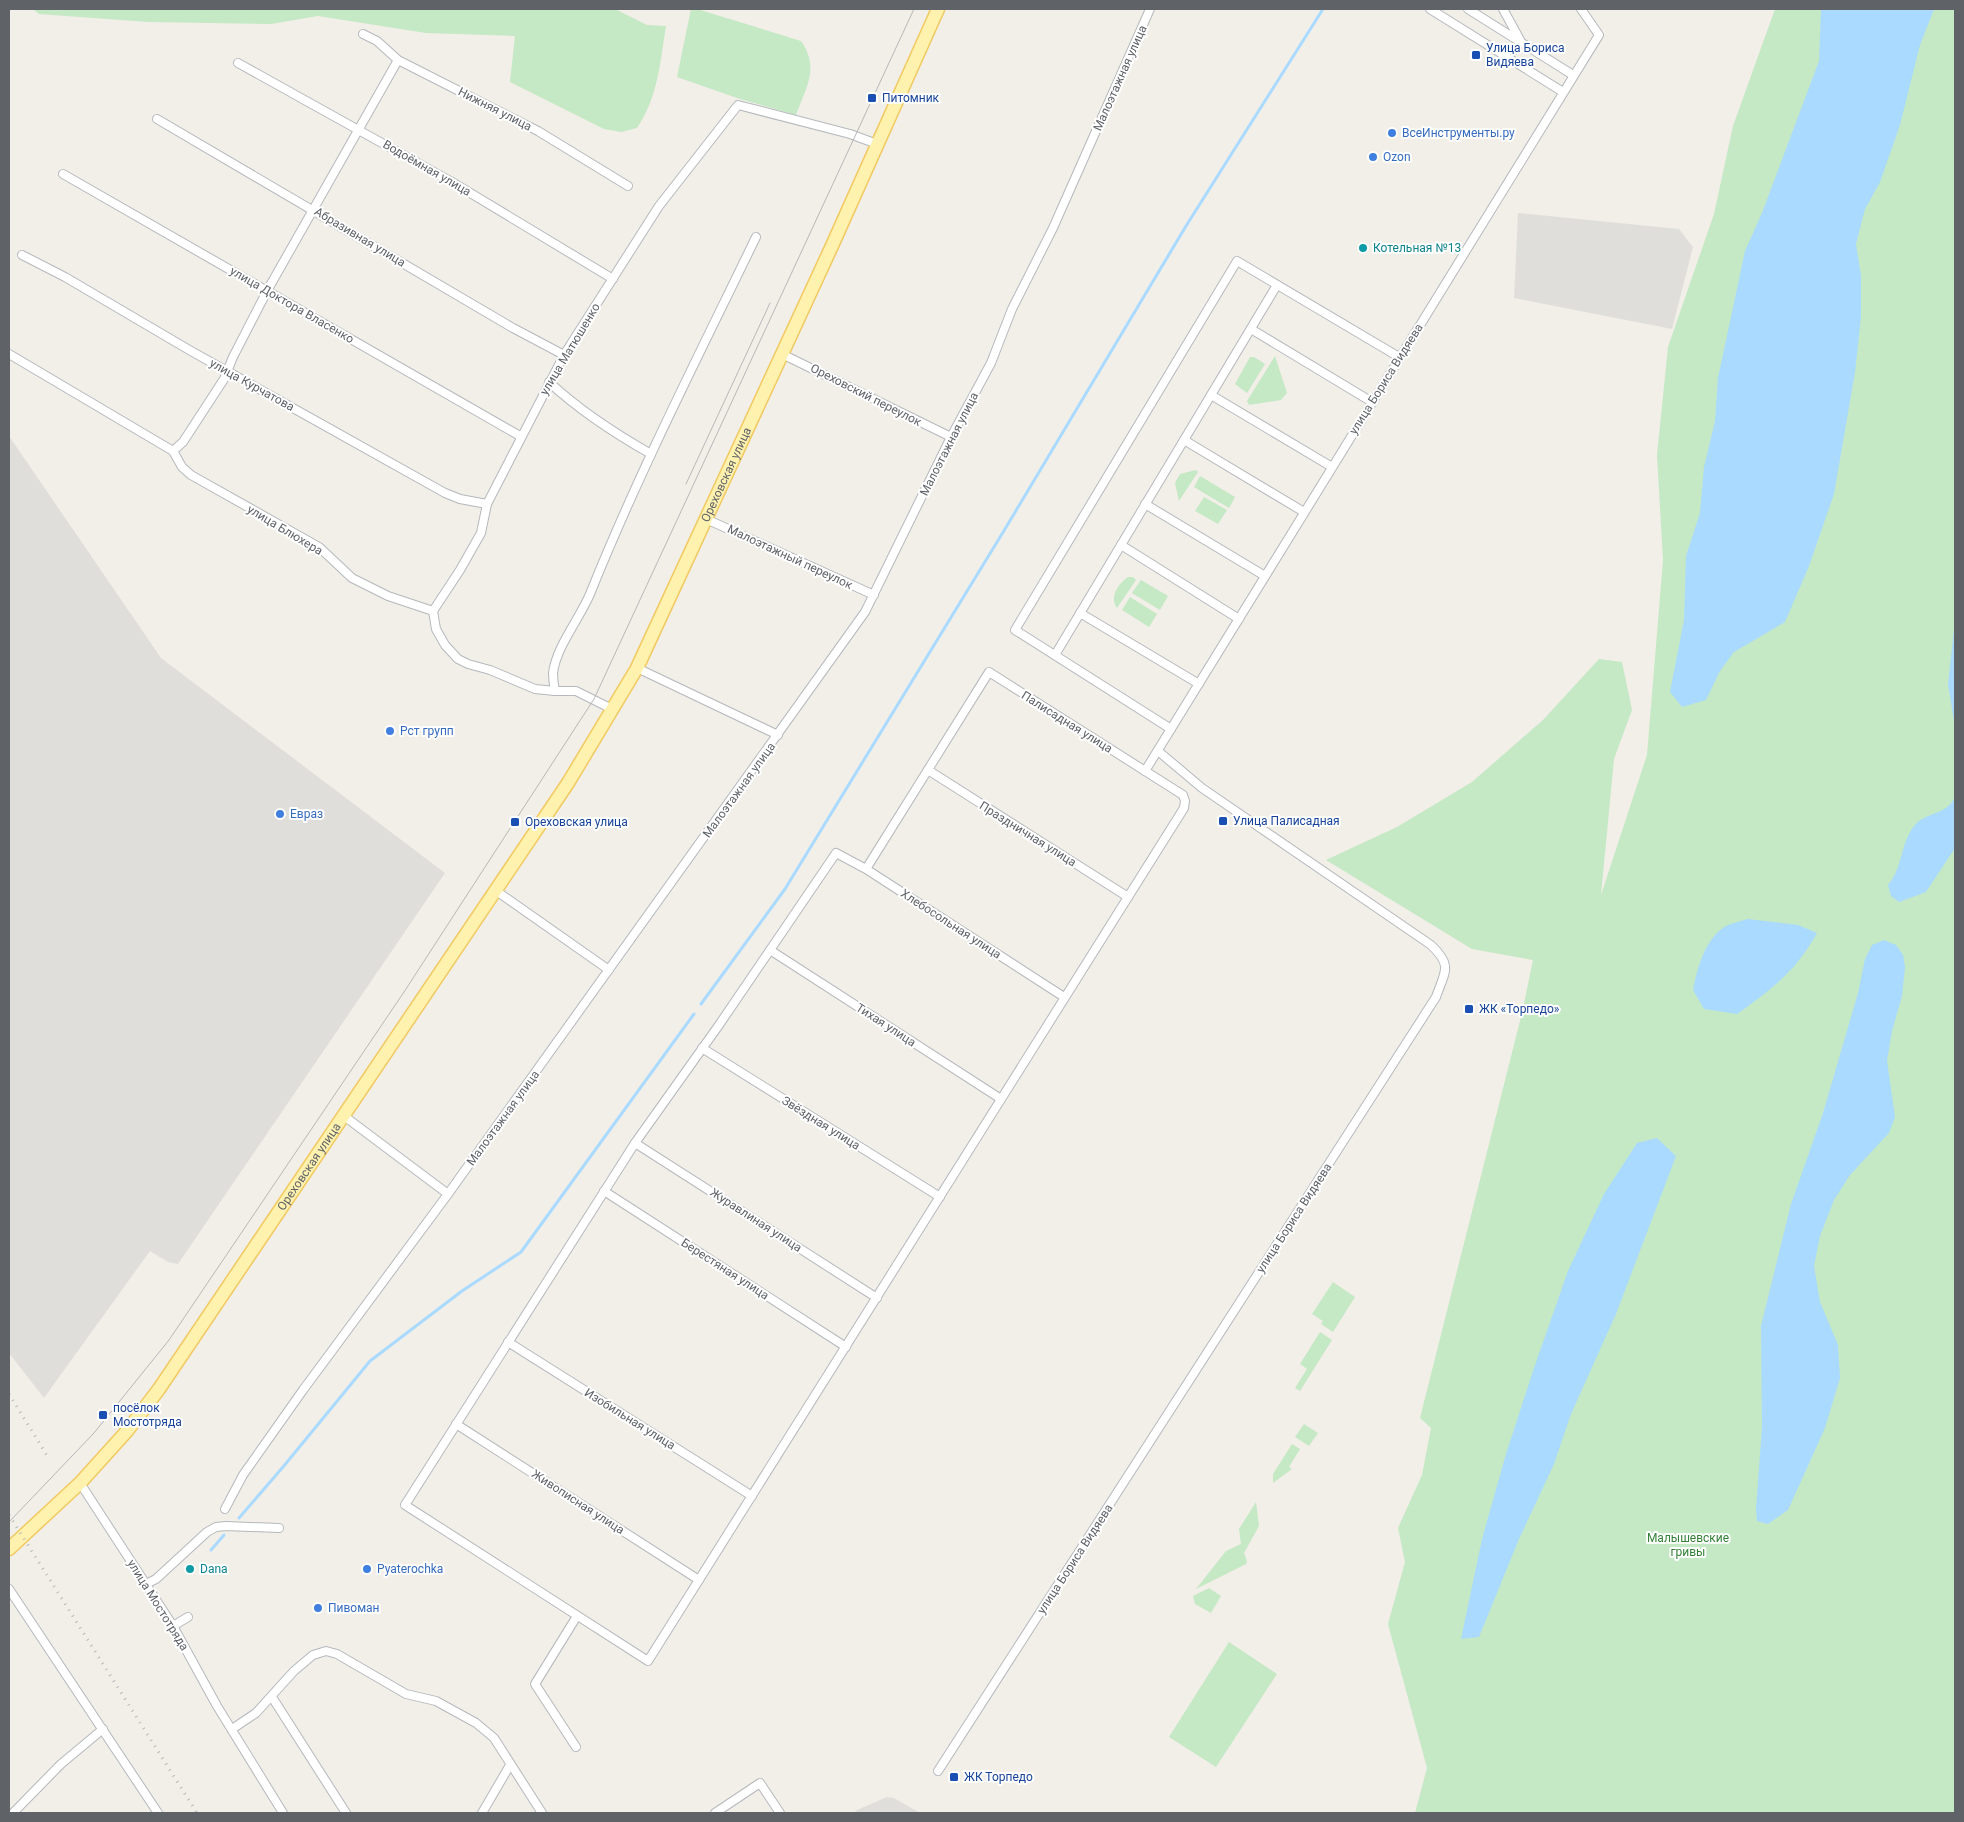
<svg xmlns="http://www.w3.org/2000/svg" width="1964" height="1822" viewBox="0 0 1964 1822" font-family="Roboto,sans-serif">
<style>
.industrial{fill:#e0deda}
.green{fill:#c5e8c5}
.water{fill:#aadaff}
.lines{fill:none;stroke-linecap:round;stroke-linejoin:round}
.stream{stroke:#aadaff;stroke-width:3}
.street-casing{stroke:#b5b8bc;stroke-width:10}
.primary-casing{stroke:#f2c960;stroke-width:15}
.street{stroke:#fff;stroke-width:8}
.primary{stroke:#fff2af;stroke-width:12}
.tram{stroke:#b6b7b8;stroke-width:1}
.rail{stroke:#b6b7b8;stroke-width:3;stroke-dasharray:1 6;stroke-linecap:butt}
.transit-dot{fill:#1a4fb4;stroke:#fff;stroke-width:2}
.shop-dot{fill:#3f7fe0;stroke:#fff;stroke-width:2}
.culture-dot{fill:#0f9aa8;stroke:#fff;stroke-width:2}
.labels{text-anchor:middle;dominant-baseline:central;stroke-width:4;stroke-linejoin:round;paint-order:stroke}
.transit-label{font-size:12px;fill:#164399;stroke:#fff;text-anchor:start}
.street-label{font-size:12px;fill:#5f6368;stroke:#fff}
.shop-label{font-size:12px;fill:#366cbe;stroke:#fff;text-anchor:start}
.culture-label{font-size:12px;fill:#0d838f;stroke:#fff;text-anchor:start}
.park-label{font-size:12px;fill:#348238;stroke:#fff}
</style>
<rect width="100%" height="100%" fill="#f1efe8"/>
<!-- industrial -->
<g class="industrial">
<polygon points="1518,213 1679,229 1693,247 1672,329 1514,298"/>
<polygon points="9,436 161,658 445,873 178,1264 168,1262 150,1251 44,1398 9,1353"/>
<polygon points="887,1797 894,1798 920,1813 857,1813 855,1811"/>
</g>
<!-- green -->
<g class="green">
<path d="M33,9h582l32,16 19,1c-6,37 -8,71 -29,102l-16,4 -17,-3 -94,-47 5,-46 -89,-3 -108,-17 -47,8 -123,-2 -109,-8z"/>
<path d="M691,9h6l104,32c19,27 5,46 -5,74l-56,-16 -63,-22z"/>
<polygon points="1775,9 1955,9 1955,1813 1415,1813 1427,1768 1388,1624 1405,1562 1398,1528 1422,1475 1431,1428 1420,1418 1522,1013 1533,960 1472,949 1326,860 1397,827 1472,782 1543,720 1599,659 1622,662 1632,710 1614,759 1601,895 1647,755 1663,560 1657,455 1668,347 1714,214 1733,126"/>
<polygon points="1275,356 1287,393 1281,400 1249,405 1247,401"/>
<polygon points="1250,357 1254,357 1265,364 1247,393 1235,384"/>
<polygon points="1196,470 1198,472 1179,501 1175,483 1180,474"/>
<polygon points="1200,476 1235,497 1229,508 1194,487"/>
<polygon points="1204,497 1227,510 1218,524 1195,511"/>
<path d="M1128,577h5l3,3 -19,28c-8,-11 1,-24 11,-31z"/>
<polygon points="1141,580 1168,596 1160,610 1132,593"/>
<polygon points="1130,597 1157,614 1149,627 1122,610"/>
<polygon points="1333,1282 1355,1297 1333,1332 1321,1324 1323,1321 1312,1314"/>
<polygon points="1320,1332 1332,1340 1300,1391 1295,1388 1307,1369 1300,1364"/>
<polygon points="1304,1424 1318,1433 1309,1446 1295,1437"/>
<polygon points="1292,1444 1300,1449 1289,1467 1292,1469 1273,1483 1273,1474"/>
<polygon points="1256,1502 1259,1526 1244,1553 1247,1561 1246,1564 1196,1589 1226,1551 1241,1544 1239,1529"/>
<polygon points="1209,1588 1221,1596 1211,1613 1195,1604 1193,1596"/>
<polygon points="1229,1642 1277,1674 1216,1767 1169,1737"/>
</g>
<!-- water -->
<g class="water">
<polygon points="1821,9 1934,9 1920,45 1900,125 1880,182 1865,209 1856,244 1861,276 1861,317 1855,372 1834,494 1809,566 1785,622 1734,652 1720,671 1706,700 1682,707 1670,692 1684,620 1686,556 1700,513 1704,467 1715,421 1718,378 1745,251 1762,213 1819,61"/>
<polygon points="1955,621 1955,727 1948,684"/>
<path d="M1955,796v52l-29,44 -27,10 -8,-6 -3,-11c15,-17 12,-42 27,-60 12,-14 34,-10 40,-29z"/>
<path d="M1748,919l50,6 19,8c-21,38 -45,56 -80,81l-33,-5 -11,-19c4,-21 12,-52 33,-64 6,-3 15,-5 22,-7z"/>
<polygon points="1884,940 1896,945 1903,955 1905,967 1902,996 1892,1031 1887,1061 1895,1117 1889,1133 1850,1175 1834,1200 1820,1236 1814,1266 1820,1302 1838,1345 1840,1378 1825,1428 1788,1510 1768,1524 1757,1521 1756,1509 1762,1427 1761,1326 1791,1204 1823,1113 1858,993 1865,959 1872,945"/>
<polygon points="1657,1138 1676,1156 1616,1314 1571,1414 1554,1464 1519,1539 1479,1637 1461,1639 1482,1539 1506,1454 1534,1368 1568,1271 1604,1194 1637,1143"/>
</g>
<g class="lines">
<!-- stream -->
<g class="stream">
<polyline points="701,1004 785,889 1005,529 1186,226 1323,9"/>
<polyline points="239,1518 283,1467 370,1361 462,1291 521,1252 694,1014"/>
<polyline points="211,1550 224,1535"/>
</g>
<defs>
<g id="street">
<polyline points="1430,9 1563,92"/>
<polyline points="1468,9 1573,75"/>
<polyline points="1503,9 1520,40"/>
<polyline points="363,34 377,41 398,60 538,131 628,186"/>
<polyline points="238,63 452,182 613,279"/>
<polyline points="157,119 513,328 564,355"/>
<polyline points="63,174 520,436"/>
<polyline points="22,255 65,277 191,351 445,493 460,499 487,504"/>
<polyline points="1251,329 1372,402"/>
<polyline points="9,354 173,451 182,467 191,475 319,547 352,578 388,596 433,611 436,629 445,645 458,659 468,664 490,670 535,689 555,691 576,691 612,709"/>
<polyline points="782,354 951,437"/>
<path d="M549,382c31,29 65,51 102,72"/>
<polyline points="1211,395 1332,467"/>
<polyline points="1184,440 1304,512"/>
<polyline points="173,451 183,442 224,379 233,357 267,291 398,60"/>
<polyline points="1145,504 1265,576"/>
<polyline points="706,519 874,595"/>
<polyline points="1121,545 1239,619"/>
<polyline points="433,611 460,570 481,533 487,504 564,355 659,206 738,105 850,134 877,144"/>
<polyline points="1080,613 1199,684"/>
<polyline points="1055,655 1277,285"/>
<polyline points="637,668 778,735"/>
<path d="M555,691c-1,-5 -2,-13 -2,-18 3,-26 27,-55 37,-79 49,-122 109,-239 166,-357"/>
<polyline points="1171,729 1015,630 1237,261 1399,357"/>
<polyline points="928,770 1128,897"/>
<polyline points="1145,771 1599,35 1581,9"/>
<polyline points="866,869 989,672 1183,795 1185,801 1184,808 648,1661 405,1505 635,1143 719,1025 836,853 866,869 1064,997"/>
<polyline points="495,890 609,970"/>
<polyline points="770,950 1001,1099"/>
<polyline points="702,1048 940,1197"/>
<polyline points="344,1116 448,1194"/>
<polyline points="635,1143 877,1298"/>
<polyline points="604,1191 846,1347"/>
<polyline points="508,1342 752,1496"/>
<polyline points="456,1424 699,1580"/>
<polyline points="80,1483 173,1626 217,1706 283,1813"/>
<polyline points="225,1509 243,1475 303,1390 448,1194 865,612 951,437 991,363 1012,309 1053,228 1150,9"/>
<polyline points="146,1584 156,1579 207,1532 216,1527 226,1526 279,1528"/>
<polyline points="9,1589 158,1813"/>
<polyline points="173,1626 188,1617"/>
<polyline points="272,1697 346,1813"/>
<polyline points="232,1729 256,1713 294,1671 313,1655 326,1651 337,1654 406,1694 436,1701 476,1723 494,1738 542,1813"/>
<polyline points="576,1747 535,1684 577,1616"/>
<path d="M938,1771l498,-774c9,-26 17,-31 -5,-52l-229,-157 -44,-37"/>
<polyline points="13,1813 61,1764 103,1729"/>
<polyline points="482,1813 510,1765"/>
<polyline points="715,1813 760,1783 780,1813"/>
</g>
<g id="primary">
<path id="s1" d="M9,1549l71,-66 47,-52 32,-42 409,-606 69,-115 194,-420 107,-239"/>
</g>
</defs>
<!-- street casing -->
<use href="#street" class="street-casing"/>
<!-- primary casing -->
<use href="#primary" class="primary-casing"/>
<!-- street -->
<use href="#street" class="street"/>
<!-- primary -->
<use href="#primary" class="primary"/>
<!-- tram -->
<g class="tram">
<polyline points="686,484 770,303"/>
<polyline points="9,1522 94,1433 169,1340 404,992 594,699 914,9"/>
</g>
<!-- rail -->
<g class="rail">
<polyline points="9,1394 48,1457"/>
<polyline points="9,1515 197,1813"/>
</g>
</g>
<!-- markers -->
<g class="transit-dot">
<rect x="1471" y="50" width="10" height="10" rx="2.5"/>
<rect x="867" y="93" width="10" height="10" rx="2.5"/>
<rect x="1218" y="816" width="10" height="10" rx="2.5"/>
<rect x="510" y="817" width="10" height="10" rx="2.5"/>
<rect x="1464" y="1004" width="10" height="10" rx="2.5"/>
<rect x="98" y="1410" width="10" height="10" rx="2.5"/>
<rect x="949" y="1772" width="10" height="10" rx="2.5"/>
</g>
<g class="shop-dot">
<circle cx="1392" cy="133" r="5"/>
<circle cx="1373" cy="157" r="5"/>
<circle cx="390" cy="731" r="5"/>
<circle cx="280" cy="814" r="5"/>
<circle cx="367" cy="1569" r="5"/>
<circle cx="318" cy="1608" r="5"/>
</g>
<g class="culture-dot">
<circle cx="1363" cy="248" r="5"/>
<circle cx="190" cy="1569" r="5"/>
</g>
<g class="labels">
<!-- transit labels -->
<g class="transit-label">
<text x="1486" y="48">Улица Бориса<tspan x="1486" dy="14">Видяева</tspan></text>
<text x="882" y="98">Питомник</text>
<text x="1233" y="821">Улица Палисадная</text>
<text x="525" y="822">Ореховская улица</text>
<text x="1479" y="1009">ЖК «Торпедо»</text>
<text x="113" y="1408">посёлок<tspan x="113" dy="14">Мостотряда</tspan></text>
<text x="964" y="1777">ЖК Торпедо</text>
</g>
<!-- street labels -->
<g class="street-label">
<text transform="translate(1120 78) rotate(-66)">Малоэтажная улица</text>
<text transform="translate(495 109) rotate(27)">Нижняя улица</text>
<text transform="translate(427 168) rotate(30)">Водоёмная улица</text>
<text transform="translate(360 237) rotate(31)">Абразивная улица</text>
<text transform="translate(292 305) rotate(30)">улица Доктора Власенко</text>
<text transform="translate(570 349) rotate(-59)">улица Матюшенко</text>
<text transform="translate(1386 379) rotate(-58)">улица Бориса Видяева</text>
<text transform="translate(252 385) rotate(29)">улица Курчатова</text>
<text transform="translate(866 395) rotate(27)">Ореховский переулок</text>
<text transform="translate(949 444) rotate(-63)">Малоэтажная улица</text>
<text stroke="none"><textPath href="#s1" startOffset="1298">Ореховская улица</textPath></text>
<text transform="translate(285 530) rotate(31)">улица Блюхера</text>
<text transform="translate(790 557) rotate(25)">Малоэтажный переулок</text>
<text transform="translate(1067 722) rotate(32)">Палисадная улица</text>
<text transform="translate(739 790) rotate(-54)">Малоэтажная улица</text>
<text transform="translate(1028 834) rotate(32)">Праздничная улица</text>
<text transform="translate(951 924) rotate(33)">Хлебосольная улица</text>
<text transform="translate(886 1025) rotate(33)">Тихая улица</text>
<text transform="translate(503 1118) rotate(-54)">Малоэтажная улица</text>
<text transform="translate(821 1123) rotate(32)">Звёздная улица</text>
<text stroke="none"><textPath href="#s1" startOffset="488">Ореховская улица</textPath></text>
<text transform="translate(1294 1218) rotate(-57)">улица Бориса Видяева</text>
<text transform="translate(756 1220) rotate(33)">Журавлиная улица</text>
<text transform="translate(725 1269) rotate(33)">Берестяная улица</text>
<text transform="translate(630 1419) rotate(32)">Изобильная улица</text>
<text transform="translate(578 1502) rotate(33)">Живописная улица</text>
<text transform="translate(1075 1559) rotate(-57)">улица Бориса Видяева</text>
<text transform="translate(158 1605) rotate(58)">улица Мостотряда</text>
</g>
<!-- shop labels -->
<g class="shop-label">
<text x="1402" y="133">ВсеИнструменты.ру</text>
<text x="1383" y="157">Ozon</text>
<text x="400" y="731">Рст групп</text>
<text x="290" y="814">Евраз</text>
<text x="377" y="1569">Pyaterochka</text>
<text x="328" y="1608">Пивоман</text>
</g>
<!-- culture labels -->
<g class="culture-label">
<text x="1373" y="248">Котельная №13</text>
<text x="200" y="1569">Dana</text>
</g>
<!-- park labels -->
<g class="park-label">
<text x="1688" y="1538">Малышевские<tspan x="1688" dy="14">гривы</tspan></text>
</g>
</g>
<!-- border -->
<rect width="1964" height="1822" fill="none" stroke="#5f6368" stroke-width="20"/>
</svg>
